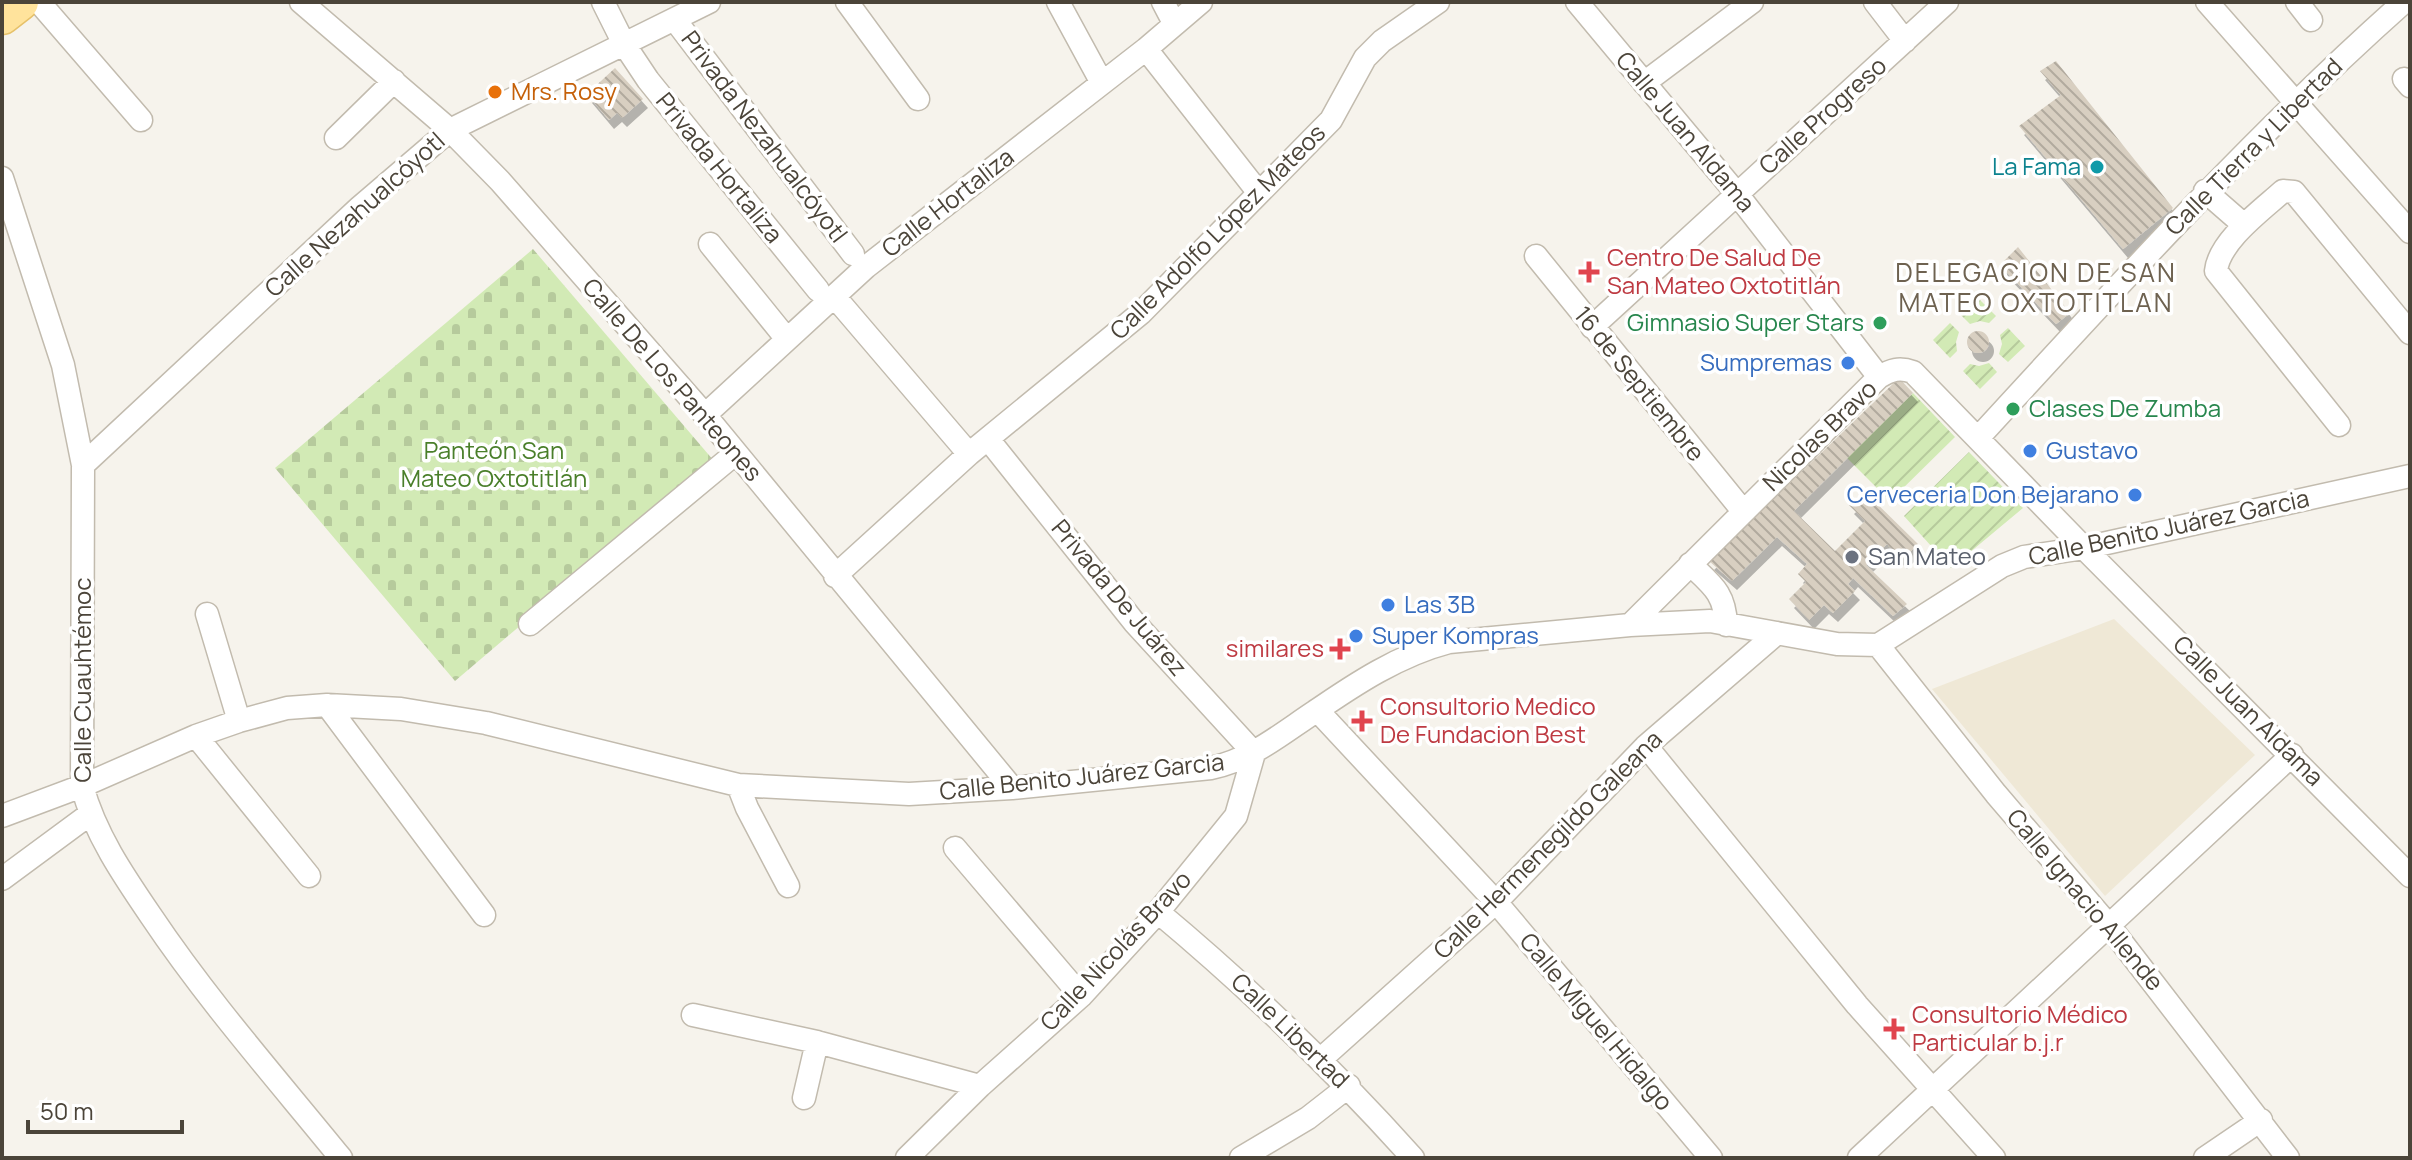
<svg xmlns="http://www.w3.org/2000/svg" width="2412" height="1160" font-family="Manrope,sans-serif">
	<defs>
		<pattern id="cemetery-stones" width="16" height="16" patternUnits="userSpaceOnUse" patternTransform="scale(2)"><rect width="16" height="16" fill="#d2eab5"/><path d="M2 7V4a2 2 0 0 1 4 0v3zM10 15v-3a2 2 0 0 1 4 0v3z" fill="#b6ca9c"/></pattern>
		<pattern id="garden-furrows" width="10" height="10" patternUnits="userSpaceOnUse" patternTransform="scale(2)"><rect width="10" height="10" fill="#d2eab5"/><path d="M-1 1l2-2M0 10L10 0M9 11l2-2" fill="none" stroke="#b6ca9c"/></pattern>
		<pattern id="building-back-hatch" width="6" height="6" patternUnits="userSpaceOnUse" patternTransform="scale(2)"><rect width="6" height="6" fill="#d8cfc1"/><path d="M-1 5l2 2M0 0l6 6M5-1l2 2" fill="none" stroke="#b1aa9e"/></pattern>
		<filter id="shadow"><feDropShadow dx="5" dy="9" stdDeviation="0" flood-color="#0004"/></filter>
	</defs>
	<rect width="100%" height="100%" fill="#f6f3ec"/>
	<!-- education -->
	<path fill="#efe8d6" d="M2114 619 2255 755 2105 896 1932 689Z"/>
	<!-- cemetery -->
	<path fill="url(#cemetery-stones)" d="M533 249 714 461 455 681 275 468Z"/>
	<!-- garden -->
	<path fill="url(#garden-furrows)" d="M1978 298 1996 316 1989 323 1980 321 1970 324 1961 315Z
		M1950 323 1959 332 1956 342 1957 351 1950 358 1933 340Z
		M2008 328 2025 346 2008 362 1999 354 2002 344 2000 335Z
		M1989 363 1997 372 1980 389 1963 371 1970 364 1979 366Z
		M1913 393 1955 437 1890 501 1847 458Z
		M1969 452 2023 508 1951 568 1904 516Z"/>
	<!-- building -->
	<path fill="url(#building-back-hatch)" filter="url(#shadow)" d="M2056 61 2173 208 2123 249 2019 126 2061 95 2040 71Z
		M615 68 643 99 622 118 617 113 609 120 587 94Z
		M2018 247 2070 313 2056 324 2000 265Z
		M1967 342a11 11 0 1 1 22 0a11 11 0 1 1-22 0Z
		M1899 378 1913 393 1794 511 1835 551 1865 521 1849 505 1864 491 1918 544 1902 560 1887 544 1866 565 1907 604 1893 616 1853 578 1848 584 1855 591 1833 613 1824 605 1809 620 1789 599 1806 582 1798 574 1807 564 1777 537 1732 581 1709 561Z"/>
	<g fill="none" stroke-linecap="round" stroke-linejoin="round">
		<defs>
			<path id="minor" d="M39 2 141 120
				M301 2 450 130 500 181 705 415 1012 788
				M603 2 624 44 648 80 818 290
				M847 2 918 99
				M1058 2 1102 83
				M1163 2 1174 23
				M1577 2 1737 194 1879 377
				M1875 2 1905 41
				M2207 2 2410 232
				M2297 2 2311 20
				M675 20 853 254
				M1146 49 1259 193
				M2404 79 2410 86
				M1644 83 1752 2
				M336 138 394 81
				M2 178 63 365 83 465 82 786C95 834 123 875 151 916 208 1001 276 1078 341 1158
				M2205 191 2244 225
				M710 244 786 338
				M1536 256 1743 511
				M834 296 969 454
				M1592 327 1947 2
				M705 415 866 267 1146 49 1201 2
				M2339 425 2216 271C2219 241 2262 210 2283 191L2294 192 2410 333
				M1979 437C2116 288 2252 137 2404 2
				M83 465 360 207 450 130 709 2
				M1690 564C1712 585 1725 593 1726 625
				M835 576 969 454 1141 313 1331 120 1365 58 1382 41 1438 2
				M207 614 239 721
				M530 624 736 453
				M1630 625 1879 377C1891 370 1899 367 1913 372L2084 548 2410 876
				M1878 645 1996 794 2110 927 2288 1158
				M327 705 484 915
				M1317 710 1496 902 1711 1158
				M196 736 309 876
				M1646 746 1857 1005 1994 1158
				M738 785 747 808 788 886
				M2 816 82 786 196 736 239 721 287 708 327 705 401 709 486 723 738 785 909 794 1012 788 1211 768C1250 760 1280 735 1313 713 1355 684 1399 655 1449 642L1630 625 1710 621 1837 644 1878 645 2002 566 2024 557 2084 548 2410 476
				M955 848 1081 996
				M2 879 90 814
				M1158 912C1249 988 1334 1070 1413 1158
				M693 1015 817 1042 980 1086
				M1321 1059 1496 902 1646 746 1777 633
				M804 1098 817 1042
				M907 1158 980 1086 1081 996 1158 912 1236 816 1254 753 1134 622 988 439
				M1241 1158 1308 1118 1349 1086
				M1859 1158 2292 755
				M2205 1158 2261 1120"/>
			<path id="primary" d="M2 16 20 2"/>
		</defs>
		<!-- minor casing -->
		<use href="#minor" stroke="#c2bbae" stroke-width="25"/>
		<!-- primary casing -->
		<use href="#primary" stroke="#e6c16a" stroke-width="39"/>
		<!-- minor -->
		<use href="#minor" stroke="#fff" stroke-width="22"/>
		<!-- primary -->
		<use href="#primary" stroke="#ffe39c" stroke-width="36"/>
	</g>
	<!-- markers -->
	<circle fill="#e8710a" stroke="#fff" stroke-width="3" cx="495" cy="92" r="8"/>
	<circle fill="#0f9aa8" stroke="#fff" stroke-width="3" cx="2097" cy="167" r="8"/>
	<g fill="#e0444e" stroke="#fff" stroke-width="3">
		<path d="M1585 260h8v8h8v8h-8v8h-8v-8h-8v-8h8z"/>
		<path d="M1336 637h8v8h8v8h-8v8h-8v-8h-8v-8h8z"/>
		<path d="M1358 709h8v8h8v8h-8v8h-8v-8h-8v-8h8z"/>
		<path d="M1890 1017h8v8h8v8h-8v8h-8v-8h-8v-8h8z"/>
	</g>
	<g fill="#2e9e5b" stroke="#fff" stroke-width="3">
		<circle cx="1880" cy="323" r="8"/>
		<circle cx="2013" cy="409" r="8"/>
	</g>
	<g fill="#3f7fe0" stroke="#fff" stroke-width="3">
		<circle cx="1848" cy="363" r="8"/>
		<circle cx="2030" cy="451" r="8"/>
		<circle cx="2135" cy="495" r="8"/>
		<circle cx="1388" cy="605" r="8"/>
		<circle cx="1356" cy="636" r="8"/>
	</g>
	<circle fill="#6b7280" stroke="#fff" stroke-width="3" cx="1852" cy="557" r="8"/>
	<g text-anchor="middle" stroke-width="7" stroke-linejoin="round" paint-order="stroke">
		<!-- food labels -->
		<g font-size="24" fill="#c56008" stroke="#fff" text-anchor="start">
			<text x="511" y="100">Mrs. Rosy</text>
		</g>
		<!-- street labels -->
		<g font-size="24" fill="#4b4439" stroke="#fff">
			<text transform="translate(1823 116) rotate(-42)" y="8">Calle Progreso</text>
			<text transform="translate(1685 132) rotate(50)" y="8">Calle Juan Aldama</text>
			<text transform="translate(764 137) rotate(53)" y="8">Privada Nezahualcóyotl</text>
			<text transform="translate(2254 147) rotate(-45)" y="8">Calle Tierra y Libertad</text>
			<text transform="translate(719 168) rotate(51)" y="8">Privada Hortaliza</text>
			<text transform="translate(948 203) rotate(-38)" y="8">Calle Hortaliza</text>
			<text transform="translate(355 215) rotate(-42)" y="8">Calle Nezahualcóyotl</text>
			<text transform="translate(1218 232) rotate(-45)" y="8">Calle Adolfo López Mateos</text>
			<text transform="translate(672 380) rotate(49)" y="8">Calle De Los Panteones</text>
			<text transform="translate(1639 384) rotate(51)" y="8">16 de Septiembre</text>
			<text transform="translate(1820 436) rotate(-44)" y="8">Nicolas Bravo</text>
			<text transform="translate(2169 528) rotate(-12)" y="8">Calle Benito Juárez Garcia</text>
			<text transform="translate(1119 598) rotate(50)" y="8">Privada De Juárez</text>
			<text transform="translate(83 680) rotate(-90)" y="8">Calle Cuauhtémoc</text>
			<text transform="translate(2248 711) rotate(45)" y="8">Calle Juan Aldama</text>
			<text transform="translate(1082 777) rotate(-6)" y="8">Calle Benito Juárez Garcia</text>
			<text transform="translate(1548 845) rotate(-45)" y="8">Calle Hermenegildo Galeana</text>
			<text transform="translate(2085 900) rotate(50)" y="8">Calle Ignacio Allende</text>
			<text transform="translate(1116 951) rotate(-47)" y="8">Calle Nicolás Bravo</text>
			<text transform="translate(1596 1022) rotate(50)" y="8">Calle Miguel Hidalgo</text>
			<text transform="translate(1290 1031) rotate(44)" y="8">Calle Libertad</text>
		</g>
		<!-- culture labels -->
		<g font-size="24" fill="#0d838f" stroke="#fff" text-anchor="end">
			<text x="2081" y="175">La Fama</text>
		</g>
		<!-- health labels -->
		<g font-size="24" fill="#be3a42" stroke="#fff" text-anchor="start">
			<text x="1607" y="266">Centro De Salud De<tspan x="1607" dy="28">San Mateo Oxtotitlán</tspan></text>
			<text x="1324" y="657" text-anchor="end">similares</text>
			<text x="1380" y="715">Consultorio Medico<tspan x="1380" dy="28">De Fundacion Best</tspan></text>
			<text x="1912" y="1023">Consultorio Médico<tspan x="1912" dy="28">Particular b.j.r</tspan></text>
		</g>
		<!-- leisure labels -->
		<g font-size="24" fill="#27864d" stroke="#fff" text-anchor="end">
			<text x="1864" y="331">Gimnasio Super Stars</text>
			<text x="2029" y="417" text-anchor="start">Clases De Zumba</text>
		</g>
		<!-- shop labels -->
		<g font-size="24" fill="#366cbe" stroke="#fff" text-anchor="start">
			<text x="1832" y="371" text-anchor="end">Sumpremas</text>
			<text x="2046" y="459">Gustavo</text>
			<text x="2119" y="503" text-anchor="end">Cerveceria Don Bejarano</text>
			<text x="1404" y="613">Las 3B</text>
			<text x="1372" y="644">Super Kompras</text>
		</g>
		<!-- park labels -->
		<g font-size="24" fill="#4a7f2a" stroke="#fff">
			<text x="494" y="459">Panteón San<tspan x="494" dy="28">Mateo Oxtotitlán</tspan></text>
		</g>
		<!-- worship labels -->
		<g font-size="24" fill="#5b616d" stroke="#fff" text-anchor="start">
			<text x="1868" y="565">San Mateo</text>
		</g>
		<!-- neighbourhood labels -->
		<g font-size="26" letter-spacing="2" fill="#6e6250" stroke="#fff">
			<text x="2036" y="282">DELEGACION DE SAN<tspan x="2036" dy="30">MATEO OXTOTITLAN</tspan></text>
		</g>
	</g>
	<!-- border -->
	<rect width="2412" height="1160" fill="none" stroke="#4b4439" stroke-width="8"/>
	<!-- scale -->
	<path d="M28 1120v12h154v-12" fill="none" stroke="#4b4439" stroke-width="4"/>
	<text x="40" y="1120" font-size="24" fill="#4b4439" stroke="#ffffff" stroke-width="6" paint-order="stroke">50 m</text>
</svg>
